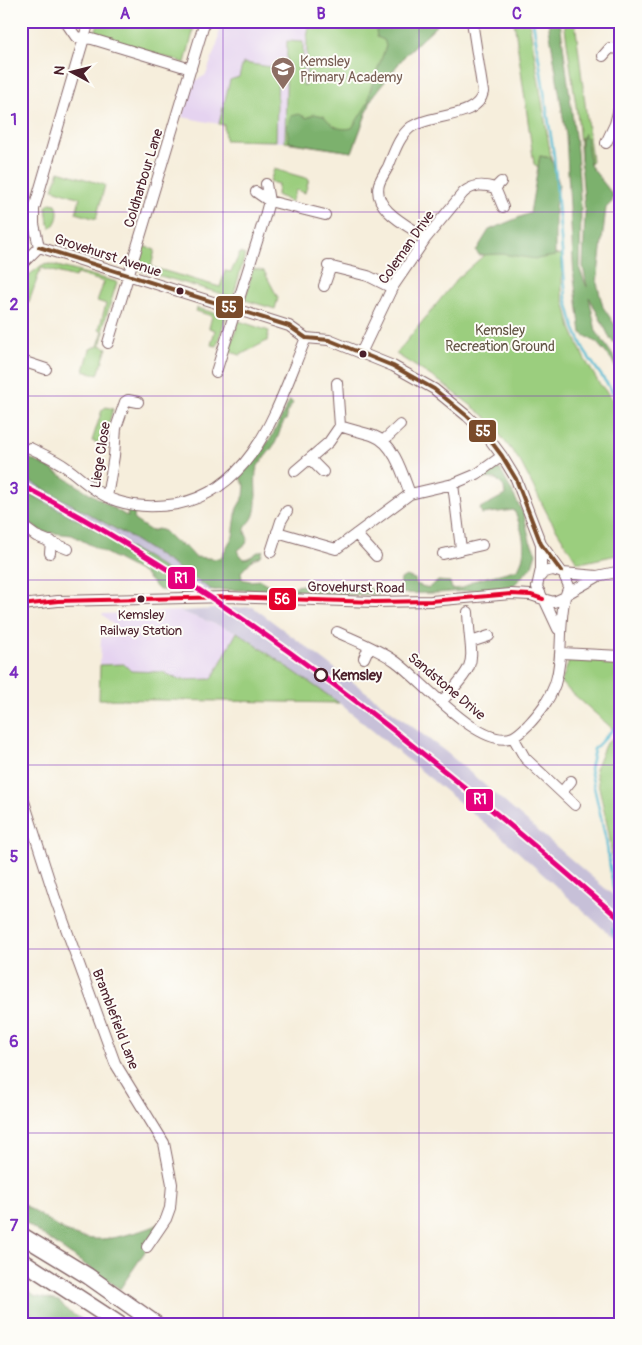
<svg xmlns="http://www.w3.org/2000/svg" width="642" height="1345" font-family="Pangolin,sans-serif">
	<rect width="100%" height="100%" fill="#fdfcf7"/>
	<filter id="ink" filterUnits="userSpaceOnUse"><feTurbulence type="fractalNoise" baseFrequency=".02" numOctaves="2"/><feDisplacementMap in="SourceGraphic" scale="10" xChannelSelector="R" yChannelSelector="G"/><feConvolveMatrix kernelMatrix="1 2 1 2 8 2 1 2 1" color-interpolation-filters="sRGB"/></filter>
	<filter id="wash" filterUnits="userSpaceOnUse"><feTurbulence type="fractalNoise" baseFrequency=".0096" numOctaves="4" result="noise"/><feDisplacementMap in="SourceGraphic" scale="20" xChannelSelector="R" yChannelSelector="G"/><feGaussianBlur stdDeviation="1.12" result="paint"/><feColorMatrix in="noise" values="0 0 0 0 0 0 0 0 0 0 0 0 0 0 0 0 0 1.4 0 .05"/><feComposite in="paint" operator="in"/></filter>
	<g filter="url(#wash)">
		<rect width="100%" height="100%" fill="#f6eedc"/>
		<!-- built -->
		<path fill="#e5d3f0" d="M220 21H441L406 54 372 98 352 152 285 142 225 140 224 125 182 117 191 83 206 75 218 41Z
			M179 611 237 632 212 679 180 680 163 672 131 671 124 664 100 665 101 637 125 636 102 614Z"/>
		<!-- industrial -->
		<path fill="#c7c0d8" d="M21 454 51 469 219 584 223 590 193 593 159 590 143 573 21 505Z
			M253 607 446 752 621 902V945L505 840 339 703 237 632 179 611Z"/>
		<!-- green -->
		<path fill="#9bce7e" stroke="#727654" d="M99 21H150L175 29 178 21H196L185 63 94 35Z
			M310 21H441L406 54 372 98 352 152 285 142 287 41 303 42V85H306L307 38Z
			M514 21H529L551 158 540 156 538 167 534 164Z
			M564 21H575L592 161 590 165 587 139 581 141V161L578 120Z
			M243 63 278 68 276 141 225 140 224 125 219 124 230 80 239 77Z
			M274 169 309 179 305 193 296 190 291 202 277 195 278 184 270 182Z
			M59 171 105 185 96 219 76 213 80 198 53 189Z
			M50 203 56 204C60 212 58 222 51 228L48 223 46 207Z
			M143 246 155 250 151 267 220 287 225 271 231 272 240 253 245 255 233 297 136 269Z
			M491 249 562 255V293L571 328 584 358 599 383 621 409V554L585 562H577L550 519 520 461 486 417 442 383 396 354 457 279Z
			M50 264 117 282 103 327 104 332 100 345 107 348 98 375 84 371 90 349 98 346 103 331 99 329 106 304 97 301 104 282 77 274 75 277 41 268 29 302 21 300V281L42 265Z
			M253 269 264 271 278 298 275 309 245 300Z
			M197 308 226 316 217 346 211 345 215 330 209 328 212 316 196 311Z
			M239 321 269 331 267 341 240 355 229 351Z
			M106 407 113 409 108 426 106 446 92 441 102 410Z
			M237 632 339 703 99 699 100 665 124 664 131 671 163 672 180 680 212 679Z
			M570 658 618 662 621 674V723L614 730 561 683Z
			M621 730V889L617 893 609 833 595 769 605 745Z"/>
		<!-- forest -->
		<path fill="#7cb16d" stroke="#63684c" d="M380 21H441L406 54 372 98 352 152 289 142 287 127 291 116 299 114 307 118 314 114 324 116C332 126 339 131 352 128L368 103 370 90 386 46 384 40 377 37 376 30Z
			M548 21H560L577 151 581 210 580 270 587 287 583 266 585 212 581 161V141L584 133 587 139 590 165 613 195 612 202 606 208 597 283 603 307 621 334V350L611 340 589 297 596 331 621 367V380L612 360 597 343 581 333 574 278 566 136Z
			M540 156 551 158 559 184 555 207V256L536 259 502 254 479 255 476 251 489 230 530 213Z
			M290 400 293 403 286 414 287 419C281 423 280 433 277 439 273 450 262 458 257 468 253 479 259 501 254 515 250 526 240 526 248 538L246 544 237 551 244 559C252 558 255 552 263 550L261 556 253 559 241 572 242 579 250 581 260 580 277 590 302 585 323 591 363 585 378 592 399 591 401 579 406 576 415 579 416 584 428 588 438 581 450 582 452 589 463 588 473 581 518 569C529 549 522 530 514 510L482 514 480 508 505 495 504 487 496 479 483 478 484 473 489 470 500 469 524 515 530 541 536 553 532 566 514 585 499 588 438 593 323 595 261 594 246 590H212L130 537 21 476V454L51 469 128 517 127 512 135 508 134 520 151 531 158 529 164 531 174 541 187 548 195 557 220 559 233 536 237 508 244 496 245 486 240 478 271 438Z
			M21 489 148 558 194 589 193 593 159 590 143 573 72 535 43 532 21 519Z
			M21 1203C62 1228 76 1248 126 1235 139 1231 151 1229 162 1222 150 1246 135 1266 120 1289L21 1220Z
			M21 1283 34 1296 59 1301 69 1312 85 1321V1324H33L30 1310 21 1305Z"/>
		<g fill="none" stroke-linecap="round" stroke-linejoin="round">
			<!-- stream -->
			<path stroke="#54bad2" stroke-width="2.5" d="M533 21 554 156 566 298 574 327 585 352 621 404
				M614 893 606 840 590 769 594 749 621 721
				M612 929 621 953"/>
		</g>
	</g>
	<g filter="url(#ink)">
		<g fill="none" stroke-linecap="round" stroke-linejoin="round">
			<defs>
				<path id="minor" d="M65 21 76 37 92 39 191 69
					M603 56 610 48 621 49
					M606 143 615 124 621 101
					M501 182 495 188 503 207
					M256 192 269 201 325 215
					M426 238C409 226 372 210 379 184 381 178 385 172 388 167 394 153 399 136 411 127 432 113 478 119 483 92L472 21
					M39 247 289 326 306 338 329 340 393 366 434 389 467 416 484 432 502 456 516 479 541 544 561 571
					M39 247 34 224V209L89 21
					M21 265 39 247
					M328 266 368 276 392 288
					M324 286 331 266
					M108 343 205 21
					M362 351 392 288 426 238 463 193C473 184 483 184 495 188
					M22 361 46 369
					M216 372 265 216 269 201 266 184
					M340 426C351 430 363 432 374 436 394 443 403 475 410 494
					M383 441 400 425
					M30 448C42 454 55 459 67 468 82 479 98 495 117 501 135 507 158 507 177 504 257 488 278 403 306 338
					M310 459 323 472
					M295 471 329 442 340 426 337 383
					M453 484 461 549
					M107 497 114 456 116 428 125 402 128 400 138 402
					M21 525 36 536 68 549
					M277 532 336 549 410 494 453 484 477 474 502 456
					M356 534 376 556
					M541 544V569L537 587 543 599 554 602 565 597 569 586 563 573
					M271 552 281 521 287 511
					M50 553 51 541
					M443 554 482 545
					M539 578 544 572 553 570 563 573 597 576 621 571
					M567 594 597 577
					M545 601 558 629
					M21 605 58 601 228 597 375 602 431 601 511 594 531 595 543 599
					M337 632C357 641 378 649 395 661 421 679 480 751 513 737 518 735 524 729 528 725 540 712 549 701 555 684 564 655 558 626 565 597
					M471 642 489 636
					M561 653 621 656
					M364 658 369 647
					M442 701C482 659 470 664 468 612
					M513 737 525 758 575 805
					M21 792 55 898 115 1063 164 1143 172 1184 170 1208 166 1219 147 1247
					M562 792 571 781"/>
				<path id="highway" d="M21 1235 88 1276 156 1324
					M21 1260 119 1324"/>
			</defs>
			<!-- minor casing -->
			<use href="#minor" stroke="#866769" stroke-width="12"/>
			<!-- highway casing -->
			<use href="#highway" stroke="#866769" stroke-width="18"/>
			<!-- minor -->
			<use href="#minor" stroke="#fff" stroke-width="10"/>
			<!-- highway -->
			<use href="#highway" stroke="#fff" stroke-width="15"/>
			<defs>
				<path id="bus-1" d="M39 247 289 326 306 338 329 340 393 366 434 389 467 416 484 432 502 456 516 479 541 544 561 571"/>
				<path id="bus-2" d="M21 605 58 601 228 597 375 602 431 601 511 594 531 595 543 599"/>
			</defs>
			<!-- bus-1 casing -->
			<use href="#bus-1" stroke="#fdfcf7" stroke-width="8"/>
			<!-- bus-2 casing -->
			<use href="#bus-2" stroke="#fdfcf7" stroke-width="8"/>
			<!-- bus-1 -->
			<use href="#bus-1" stroke="#7a4b2a" stroke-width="4"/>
			<!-- bus-2 -->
			<use href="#bus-2" stroke="#e4002b" stroke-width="4"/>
			<defs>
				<path id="rail-1" d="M21 485C241 599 435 758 621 920"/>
			</defs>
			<!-- rail-1 casing -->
			<use href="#rail-1" stroke="#fdfcf7" stroke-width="9"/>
			<!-- rail-1 -->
			<use href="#rail-1" stroke="#e5007d" stroke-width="5"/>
		</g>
	</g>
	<!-- grid -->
	<path fill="none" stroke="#7b2cbf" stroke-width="1" stroke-opacity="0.55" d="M223 21V1324M419 21V1324M21 212H621M21 396H621M21 580H621M21 765H621M21 949H621M21 1133H621"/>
	<!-- icons -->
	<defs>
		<symbol id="school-pin" viewBox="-11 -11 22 30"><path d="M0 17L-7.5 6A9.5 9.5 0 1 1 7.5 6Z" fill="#8d6e63" stroke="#fdfcf7"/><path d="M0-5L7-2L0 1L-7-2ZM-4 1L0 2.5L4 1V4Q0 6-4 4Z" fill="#fff"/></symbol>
	</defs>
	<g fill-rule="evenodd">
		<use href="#school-pin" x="269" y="55" width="28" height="38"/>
	</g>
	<!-- markers -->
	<g fill="#4a1f2b" stroke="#fdfcf7" stroke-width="2">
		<circle cx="180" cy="291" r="4.5"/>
		<circle cx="363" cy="354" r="4.5"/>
		<circle cx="141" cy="599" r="4.5"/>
	</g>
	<circle fill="#fdfcf7" stroke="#4a1f2b" stroke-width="2.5" cx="321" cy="675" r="6"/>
	<g text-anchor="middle" stroke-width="4" stroke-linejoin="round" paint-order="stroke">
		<!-- bus labels -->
		<g font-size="13" fill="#4a1f2b" stroke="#fdfcf7">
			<text x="141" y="619">Kemsley<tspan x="141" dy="16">Railway Station</tspan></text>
		</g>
		<!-- education labels -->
		<g font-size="14" fill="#785e54" stroke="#fdfcf7" text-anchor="start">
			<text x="300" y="66">Kemsley<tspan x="300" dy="16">Primary Academy</tspan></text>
		</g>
		<!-- street labels -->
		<g font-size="14" fill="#4a1f2b" stroke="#fdfcf7">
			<text transform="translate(143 178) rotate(-73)" y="5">Coldharbour Lane</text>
			<text transform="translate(406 247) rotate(-55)" y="5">Coleman Drive</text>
			<text transform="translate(108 255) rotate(18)" y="5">Grovehurst Avenue</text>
			<text transform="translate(100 455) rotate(-81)" y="5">Liege Close</text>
			<text transform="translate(356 587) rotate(1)" y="5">Grovehurst Road</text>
			<text transform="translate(447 686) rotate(40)" y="5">Sandstone Drive</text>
			<text transform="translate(116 1019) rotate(69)" y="5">Bramblefield Lane</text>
		</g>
		<!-- park labels -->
		<g font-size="14" fill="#625444" stroke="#fdfcf7">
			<text x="500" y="335">Kemsley<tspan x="500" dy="16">Recreation Ground</tspan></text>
		</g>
		<!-- stop labels -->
		<g font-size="14" font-weight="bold" fill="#4a1f2b" stroke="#fdfcf7" text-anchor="start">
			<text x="332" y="680">Kemsley</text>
		</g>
	</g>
	<g stroke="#fdfcf7" stroke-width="2">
		<rect x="215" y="295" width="29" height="24" rx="5" fill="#7a4b2a"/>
		<rect x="468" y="419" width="29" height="24" rx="5" fill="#7a4b2a"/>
		<rect x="167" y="566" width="29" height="24" rx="5" fill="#e5007d"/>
		<rect x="268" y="587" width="29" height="24" rx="5" fill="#e4002b"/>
		<rect x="465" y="788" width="29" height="24" rx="5" fill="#e5007d"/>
	</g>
	<g font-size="14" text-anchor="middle" font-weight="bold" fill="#fff">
		<text x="229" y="312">55</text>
		<text x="483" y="436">55</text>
		<text x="181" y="583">R1</text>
		<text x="282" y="604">56</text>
		<text x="480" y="804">R1</text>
	</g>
	<!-- margin -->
	<rect width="642" height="1345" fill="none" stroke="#fdfcf7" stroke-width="55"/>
	<!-- north arrow -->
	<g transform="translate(72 72) rotate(277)" stroke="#fdfcf7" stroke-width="4" paint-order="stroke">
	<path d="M0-4L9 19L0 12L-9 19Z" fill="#4a1f2b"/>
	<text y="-8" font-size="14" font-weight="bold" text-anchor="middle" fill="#4a1f2b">N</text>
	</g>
	<rect x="28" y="28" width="586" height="1290" fill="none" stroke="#7b2cbf" stroke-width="2"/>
	<g font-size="16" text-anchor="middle" font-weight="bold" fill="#7b2cbf">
		<text x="125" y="19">A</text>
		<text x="321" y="19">B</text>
		<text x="517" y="19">C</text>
		<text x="14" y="125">1</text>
		<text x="14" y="310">2</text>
		<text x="14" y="494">3</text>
		<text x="14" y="678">4</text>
		<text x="14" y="862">5</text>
		<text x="14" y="1047">6</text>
		<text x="14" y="1231">7</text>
	</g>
</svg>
